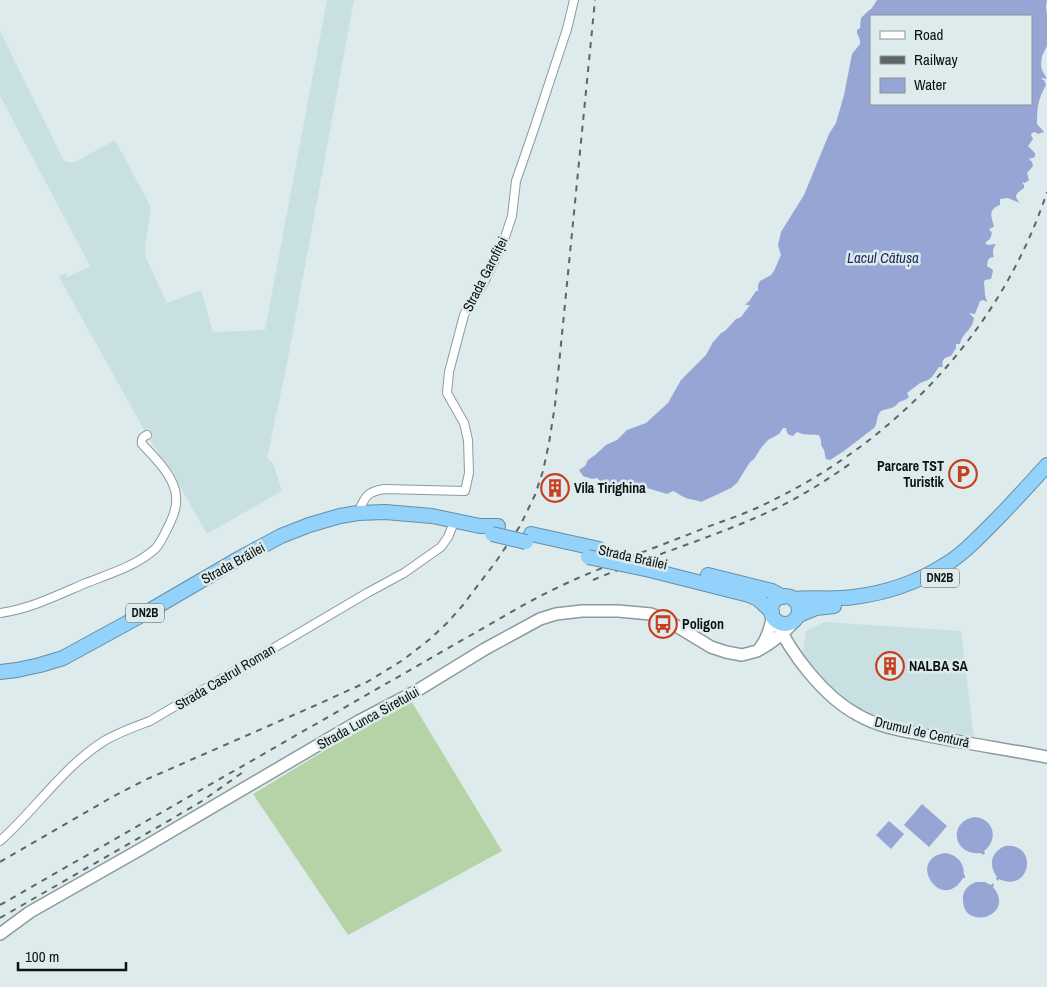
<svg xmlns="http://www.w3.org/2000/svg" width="1047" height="987" font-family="'Archivo Narrow',sans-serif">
	<rect width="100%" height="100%" fill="#ddebec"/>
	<!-- built -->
	<path fill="#c9e0e2" d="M327 0H354L287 364 267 458 273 463 282 491 207 534 182 490 147 435 59 277 65 273 68 277 90 266 0 96V31L64 161 71 163 75 162 115 140 151 207 145 247 146 258 167 303 201 290 213 332 265 330Z
		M824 622 961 631 974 739 883 720 856 709 824 682 802 655 806 631Z"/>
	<!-- pitch -->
	<path fill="#b6d3a7" d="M410 699 502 851 348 935 253 794Z"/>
	<!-- water -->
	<path fill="#96a5d4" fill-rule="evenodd" d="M877 0H1047L1046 7 1047 15V46L1042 56 1041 65 1042 70 1047 79 1043 78 1041 79 1044 80 1046 85C1038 99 1037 108 1037 124L1044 132 1038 134 1035 132 1032 133 1031 135 1033 139 1028 146 1035 153V157L1029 159 1032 162 1033 166 1027 173 1029 180 1025 183 1022 182 1024 185V188C1016 194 1013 195 1020 203L1008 198 1000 199V205C988 209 991 217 994 226L992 228 989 229 992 233 990 239 985 243 988 245 996 244C993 248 992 252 994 257 988 257 988 260 987 266L992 269 993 271 991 279 985 280 984 282 985 295 987 302 983 300 980 301 975 314 969 313 974 318C972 331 962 333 960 344H956V348L951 356C944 357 941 361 943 367H939L932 377 928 380 920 383 907 393 909 397C905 401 902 400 898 403 897 404 896 406 895 406 891 410 884 408 880 412 876 417 878 423 874 428L844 451 830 460 826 459 824 450 821 445V440L819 435C811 434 805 436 797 432L793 436C787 435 787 433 786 428H783L779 434 768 440 761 448 754 459 750 462 737 483 731 488 701 502C695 499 689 500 684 497 680 496 677 492 673 491L667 494 647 488 634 491 632 494 628 493 626 490 621 491C618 488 618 481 612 482L607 487 597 478 592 479 583 476 579 470 585 466 588 460 595 455 606 445 617 440 627 430 646 423 668 403 681 380 706 355 713 342 715 340 721 333 725 331 736 319 741 317 750 305H745L750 300 756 291H758V285L760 281 771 275 774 271 781 255 778 245 781 232 804 195 829 134 836 123 844 95 852 54 860 44V40L857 33V30L860 28 861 18 866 13 872 8ZM871 16H1031V104H871Z
		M922 804 947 826 929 847 904 825Z
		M975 817C994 819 999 839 984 851L985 853 983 855 981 853C953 857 947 821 975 817Z
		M889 821 904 834 891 849 876 835Z
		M1005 846C1039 842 1031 894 999 879L998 881 996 879 997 877C988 865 991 852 1005 846Z
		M945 853C958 855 964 863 964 875H965V878H963C942 914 905 859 945 853Z
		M976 882H985L991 885 993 883 994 885 993 887C1017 916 963 932 963 900 962 891 968 885 976 882Z"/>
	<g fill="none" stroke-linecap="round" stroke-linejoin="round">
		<defs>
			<path id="street" d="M358 513C365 497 366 492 384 489L465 491 469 473 468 440 464 423 447 393 449 372 464 315 471 302 481 288 502 246 512 216 516 181 534 129 567 29 574 0
				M0 613C30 609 58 595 86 583 109 574 136 566 155 549 161 543 166 531 170 523 175 513 178 501 175 490 170 472 154 457 142 444 141 439 142 437 147 435
				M0 841C36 809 63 767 104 741 119 732 134 727 150 721L367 593 404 573 441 547 448 537 455 520"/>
			<path id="secondary" d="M775 619C791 654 824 697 858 715 877 726 899 730 920 734 962 743 1005 749 1047 757
				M760 648C768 638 770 627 773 615
				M0 934 30 912 141 849 359 721 418 690 485 649 540 619 556 614 582 611H618L651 614 668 621 711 647 726 652 742 655 757 651 767 645 782 634 795 621"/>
			<path id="highway" d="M531 534 599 549
				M650 570 749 595 758 599 772 612
				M708 575 772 591 783 597
				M771 610a14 14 0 1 1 28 0a14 14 0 1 1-28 0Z
				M793 599C813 597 833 600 854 597 885 593 916 583 943 566 962 555 977 539 992 524 1011 505 1029 485 1047 465
				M799 615 816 608 834 606
				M0 672 17 670 40 665 63 658 149 611 240 558 281 536 309 525 340 516 358 513 385 512 432 516 480 526H498"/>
		</defs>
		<!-- street casing -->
		<use href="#street" stroke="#8e9b9c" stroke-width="10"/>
		<!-- secondary casing -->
		<use href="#secondary" stroke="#8e9b9c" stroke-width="14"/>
		<!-- highway casing -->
		<use href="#highway" stroke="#648fa9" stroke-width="16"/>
		<!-- street -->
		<use href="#street" stroke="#fff" stroke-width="8"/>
		<!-- secondary -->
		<use href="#secondary" stroke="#fff" stroke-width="11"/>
		<!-- highway -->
		<use href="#highway" stroke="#93d2fa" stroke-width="14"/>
		<!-- rail -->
		<path stroke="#5d6566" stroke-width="2" stroke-dasharray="6 6" stroke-linecap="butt" d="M593 580C655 554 719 536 779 507 805 494 830 478 854 461
			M0 862 112 797 145 780 314 706 367 682 403 660 430 639 447 623 463 605 497 560 520 526 535 495 543 471 549 443 555 405 595 0
			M0 905 520 607C547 592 576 578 605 567 639 553 673 541 707 527 726 520 745 514 763 505 895 443 1001 331 1047 192
			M0 918 175 817 202 801 246 770"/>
		<defs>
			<path id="highway-bridge" d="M492 534 526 542
				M588 557 650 570"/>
		</defs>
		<!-- highway-bridge casing -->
		<use href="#highway-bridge" stroke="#648fa9" stroke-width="16" stroke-linecap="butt"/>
		<!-- highway-bridge -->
		<use href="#highway-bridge" stroke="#93d2fa" stroke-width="14"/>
	</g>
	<!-- icons -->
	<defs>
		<symbol id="parking-ring" viewBox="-11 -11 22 22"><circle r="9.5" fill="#ddebec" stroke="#c83e1e" stroke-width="1.5"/><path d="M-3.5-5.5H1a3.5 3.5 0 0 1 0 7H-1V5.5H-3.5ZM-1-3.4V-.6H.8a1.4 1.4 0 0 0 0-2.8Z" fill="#c83e1e"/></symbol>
		<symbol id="building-ring" viewBox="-11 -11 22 22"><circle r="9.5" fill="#ddebec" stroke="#c83e1e" stroke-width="1.5"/><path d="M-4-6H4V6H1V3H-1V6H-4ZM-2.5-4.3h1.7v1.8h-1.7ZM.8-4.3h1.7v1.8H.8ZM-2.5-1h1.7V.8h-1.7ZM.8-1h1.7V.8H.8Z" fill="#c83e1e"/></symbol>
		<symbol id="bus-ring" viewBox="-11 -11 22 22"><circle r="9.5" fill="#ddebec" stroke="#c83e1e" stroke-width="1.5"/><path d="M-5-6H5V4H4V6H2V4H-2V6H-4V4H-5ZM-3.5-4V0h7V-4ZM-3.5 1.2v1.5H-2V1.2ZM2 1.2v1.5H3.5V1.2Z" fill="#c83e1e"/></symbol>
	</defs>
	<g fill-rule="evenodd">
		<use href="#parking-ring" x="947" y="458" width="32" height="32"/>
		<use href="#building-ring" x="539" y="472" width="32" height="32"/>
		<use href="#bus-ring" x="647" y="608" width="32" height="32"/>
		<use href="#building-ring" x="874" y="650" width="32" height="32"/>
	</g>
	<g text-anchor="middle" stroke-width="5" stroke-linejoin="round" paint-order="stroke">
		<!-- shield labels -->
		<g fill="#ddebec" stroke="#4b5353" stroke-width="1">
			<rect x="921" y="568.5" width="38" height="19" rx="4"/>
			<rect x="126" y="603.5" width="38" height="19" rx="4"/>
		</g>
		<g font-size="12" font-weight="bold" fill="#0d1212">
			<text x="940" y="582">DN2B</text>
			<text x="145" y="617">DN2B</text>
		</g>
		<!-- street labels -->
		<g font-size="14" fill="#0d1212" stroke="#ddebec">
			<text transform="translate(485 274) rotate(-63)" y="5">Strada Garofiței</text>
			<text transform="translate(633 557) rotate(13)" y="5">Strada Brăilei</text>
			<text transform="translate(233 563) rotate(-29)" y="5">Strada Brăilei</text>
			<text transform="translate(225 677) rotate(-31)" y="5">Strada Castrul Roman</text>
			<text transform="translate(368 718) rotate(-29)" y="5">Strada Lunca Siretului</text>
			<text transform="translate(922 732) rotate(13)" y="5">Drumul de Centură</text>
		</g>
		<!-- poi labels -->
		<g font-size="14" font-weight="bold" fill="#0d1212" stroke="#ddebec" text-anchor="start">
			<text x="944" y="471" text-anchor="end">Parcare TST<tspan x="944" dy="16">Turistik</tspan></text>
			<text x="574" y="493">Vila Tirighina</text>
			<text x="682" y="629">Poligon</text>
			<text x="909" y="671">NALBA SA</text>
		</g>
		<!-- water labels -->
		<g font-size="15" font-style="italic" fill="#1b275f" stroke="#ddebec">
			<text x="883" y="263">Lacul Cătușa</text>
		</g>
	</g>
	<!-- legend -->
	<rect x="870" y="15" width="162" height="90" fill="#ddebec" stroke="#8a9495"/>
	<rect x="880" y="31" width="25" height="8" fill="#ffffff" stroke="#8a9495"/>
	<text x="914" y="40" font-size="15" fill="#0d1212">Road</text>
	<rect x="880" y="56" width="25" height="8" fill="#5d6566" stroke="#8a9495"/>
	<text x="914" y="65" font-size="15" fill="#0d1212">Railway</text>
	<rect x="880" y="78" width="25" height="15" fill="#96a5d4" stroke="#8a9495"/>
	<text x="914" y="90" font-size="15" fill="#0d1212">Water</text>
	<!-- scale -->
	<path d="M18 962v8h108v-8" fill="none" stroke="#0d1212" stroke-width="2.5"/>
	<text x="25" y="962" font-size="15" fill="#0d1212" stroke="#ddebec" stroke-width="4" paint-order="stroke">100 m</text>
</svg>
